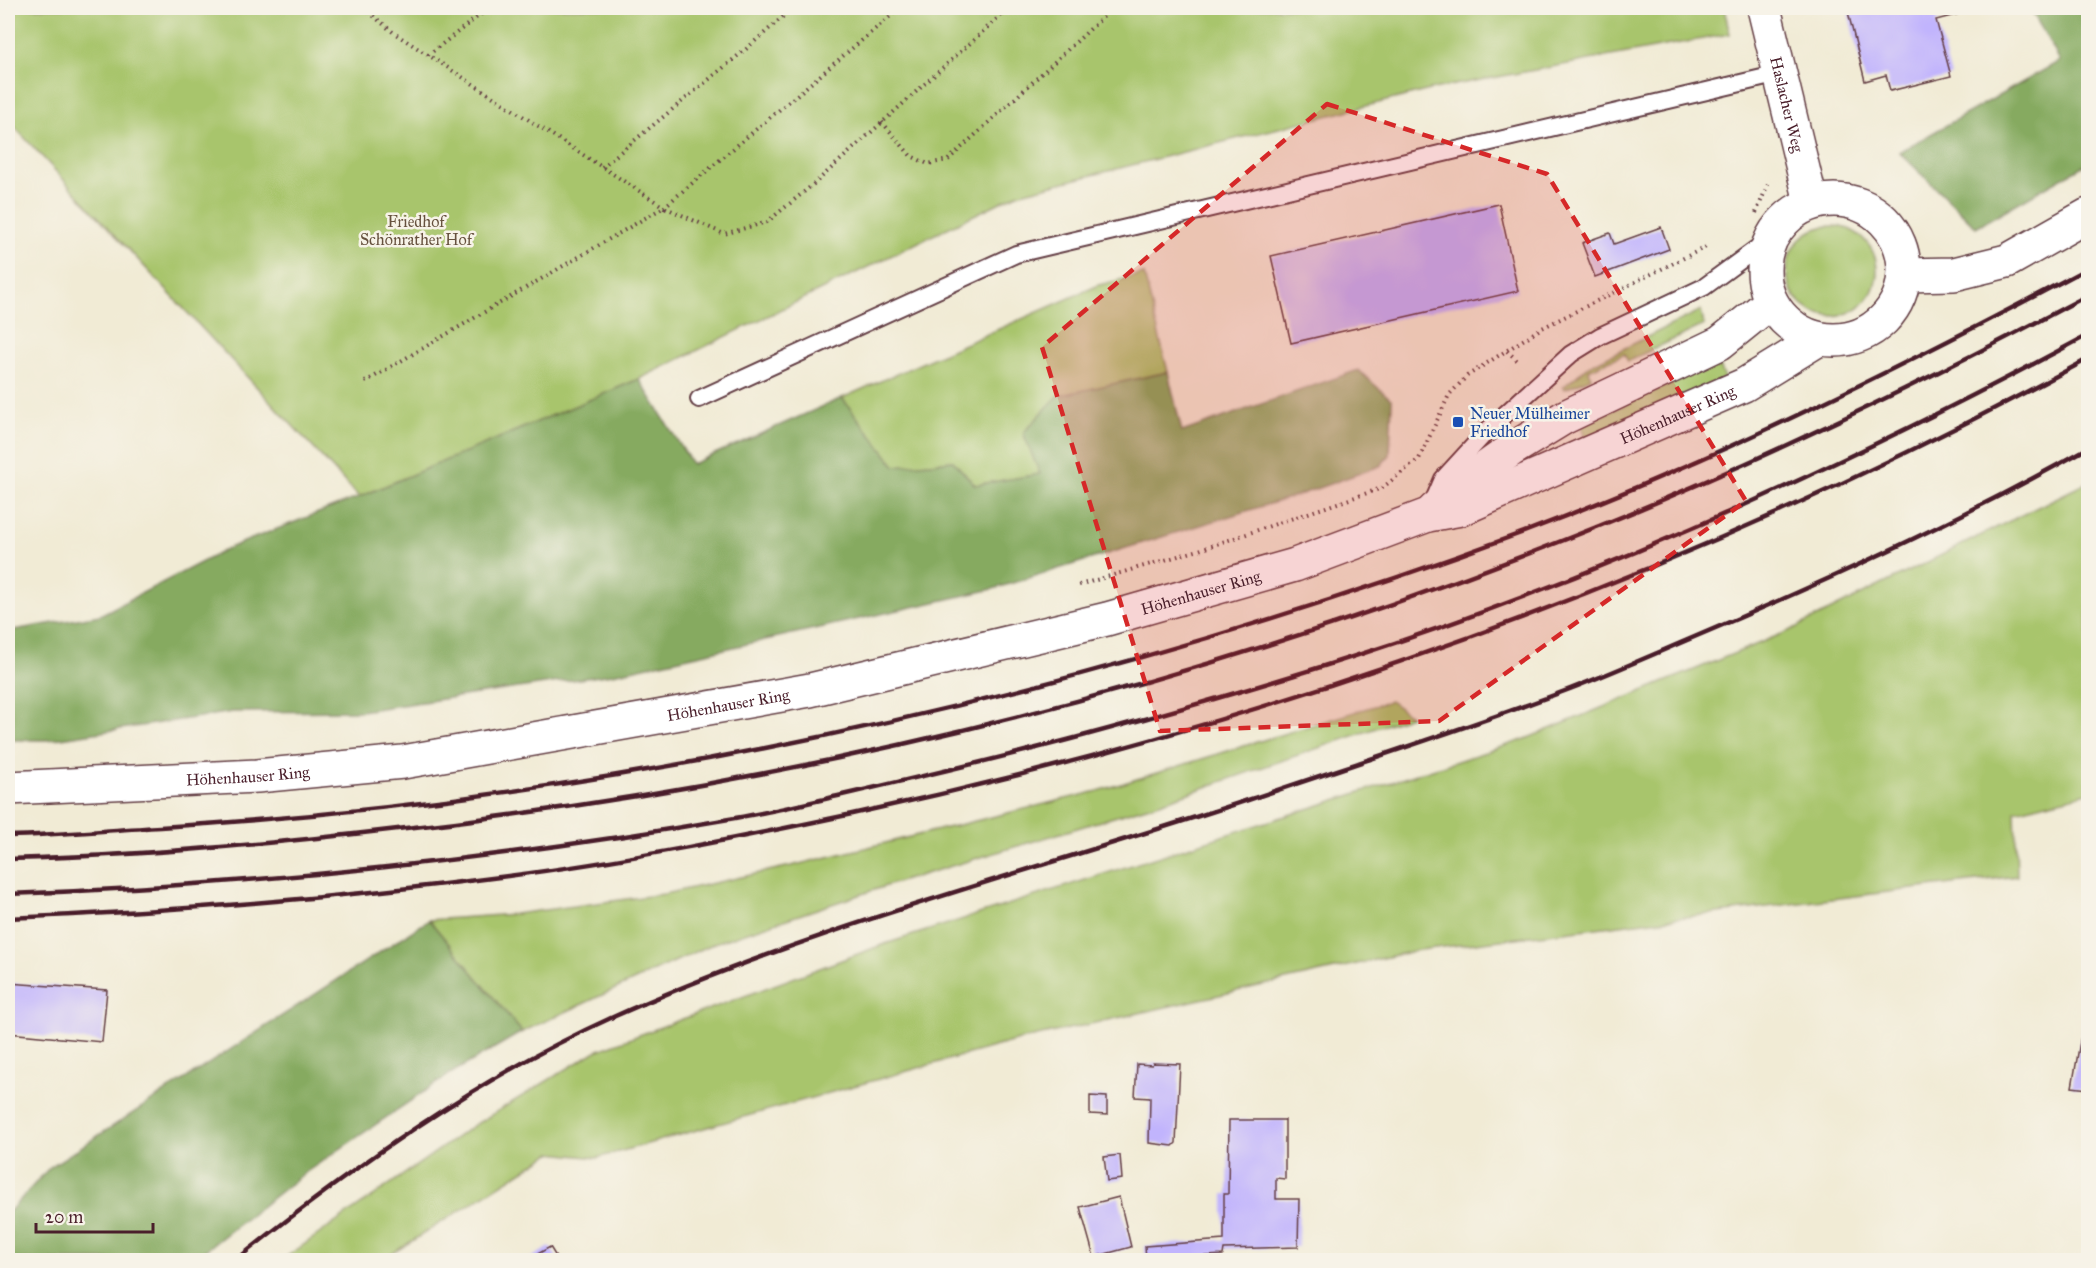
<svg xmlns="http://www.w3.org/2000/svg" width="2096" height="1268" font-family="'IM FELL Great Primer',serif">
	<rect width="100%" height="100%" fill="#f7f3e8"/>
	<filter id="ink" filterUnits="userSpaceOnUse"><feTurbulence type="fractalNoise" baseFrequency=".0167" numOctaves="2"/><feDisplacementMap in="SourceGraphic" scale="12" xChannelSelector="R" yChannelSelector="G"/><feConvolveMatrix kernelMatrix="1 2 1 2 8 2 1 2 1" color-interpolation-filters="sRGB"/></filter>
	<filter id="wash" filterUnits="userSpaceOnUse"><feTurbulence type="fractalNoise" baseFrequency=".008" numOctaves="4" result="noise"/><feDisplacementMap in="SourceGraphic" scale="24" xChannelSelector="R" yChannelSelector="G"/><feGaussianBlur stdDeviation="1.35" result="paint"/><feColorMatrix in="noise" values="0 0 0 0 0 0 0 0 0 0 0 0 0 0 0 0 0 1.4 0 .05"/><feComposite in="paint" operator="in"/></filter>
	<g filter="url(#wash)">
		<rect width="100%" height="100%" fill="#f1ebd5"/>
		<!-- green -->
		<path fill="#a8c56c" stroke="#79724c" stroke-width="1.5" d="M8 8H1724L1730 34 1438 88 1017 194 639 379 359 497 8 120Z
			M1787 271a45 45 0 1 1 90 0a45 45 0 1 1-90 0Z
			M1144 274 1168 372 1058 396 1040 474 975 485 953 461 895 466 842 398 1099 285Z
			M1701 310 1704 325 1628 361 1624 354 1589 370 1591 378 1565 389 1563 387 1589 366Z
			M1718 362 1725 378 1585 439 1581 425Z
			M2088 482V793L2015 811 2017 876 1419 950 1015 1041 597 1158 551 1153 382 1260H282L473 1126 596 1051 882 945 1523 740 1789 631Z
			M1390 701 1411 716 1160 803 889 885 715 943 522 1032 429 920 515 914 664 894 791 866 1098 791Z"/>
		<!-- forest -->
		<path fill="#86aa60" stroke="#686446" stroke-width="1.5" d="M2030 8H2088V163L1976 227 1899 152 2060 61Z
			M1358 370 1392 400 1390 455 1380 466 1299 495 993 589 613 674 361 711 233 712 48 740H8V631L100 615 231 547 359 497 639 379 692 464 842 398 895 466 953 461 975 485 1040 474 1023 433 1058 396 1168 372 1182 432Z
			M429 920 522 1032 450 1074 302 1175 193 1260H8V1213L50 1167Z"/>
		<g id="blocks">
			<!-- building -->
			<path fill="#c1b4fd" d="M1847 8H1982L1936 20 1951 76 1890 91 1886 75 1865 81Z
				M1499 204 1518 291 1291 343 1271 256Z
				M1661 227 1669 249 1595 277 1582 243 1610 233 1614 244Z
				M8 983 107 990 102 1042 8 1033Z
				M2083 1025 2088 1026V1089L2072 1087Z
				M1153 1063 1180 1064 1176 1143 1173 1146 1149 1143 1150 1098 1135 1097 1137 1064 1152 1065Z
				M1090 1096 1107 1097V1115L1090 1114Z
				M1229 1120H1285V1179L1276 1178V1199H1299L1298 1247 1224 1249 1223 1255 1146 1260 1145 1246 1224 1240V1194H1228Z
				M1120 1155 1122 1179 1107 1181 1104 1157Z
				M1119 1197 1131 1247 1094 1257 1080 1207Z
				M550 1247 558 1260H527Z"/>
		</g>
	</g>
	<g filter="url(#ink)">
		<use href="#blocks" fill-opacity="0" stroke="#633e44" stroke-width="1.5"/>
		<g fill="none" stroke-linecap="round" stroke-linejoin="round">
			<defs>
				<path id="lane" d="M699 399 1016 254 1779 74
					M1434 500 1443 479 1488 430 1571 354 1600 336 1704 287 1771 238"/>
				<g id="street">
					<path id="s1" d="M1764 8 1811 202"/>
				</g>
				<g id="secondary">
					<circle cx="1834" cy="270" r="70"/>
					<path d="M1904 275 1954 274 2007 261 2088 215"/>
					<path d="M1434 510 1466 482 1511 450 1565 417 1720 343 1771 302"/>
					<path id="s2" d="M8 788 257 776 403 762 810 690 1107 619 1295 565 1428 515 1461 509 1744 385 1819 339"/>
				</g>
			</defs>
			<!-- lane casing -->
			<use href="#lane" stroke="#633e44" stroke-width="20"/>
			<!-- street casing -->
			<use href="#street" stroke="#633e44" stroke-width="36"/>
			<!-- secondary casing -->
			<use href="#secondary" stroke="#633e44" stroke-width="36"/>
			<!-- path -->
			<path stroke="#633e44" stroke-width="4" stroke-dasharray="1.5 4.5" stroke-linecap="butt" d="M364 8 394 33 664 207 900 8
				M428 55 489 8
				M882 122 911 156 928 164 948 160 1113 8
				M602 167 745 50 793 8
				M1756 213 1768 184
				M1507 351 1520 363
				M365 382 664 207 724 234 767 222 815 183 1009 8
				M1079 585 1199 550 1382 488 1419 459 1449 395 1467 376 1540 329 1708 246"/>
			<!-- lane -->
			<use href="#lane" stroke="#fff" stroke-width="16"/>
			<!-- street -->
			<use href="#street" stroke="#fff" stroke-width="33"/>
			<!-- secondary -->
			<use href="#secondary" stroke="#fff" stroke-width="33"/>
			<!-- rail -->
			<path stroke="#4a1f2b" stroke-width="4.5" d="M8 836C58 835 109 830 160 827 629 798 1084 695 1524 532 1718 459 1905 365 2088 268
				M8 859C135 856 262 845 389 830 780 787 1166 694 1533 552 1724 479 1908 391 2088 295
				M8 894C251 885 495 860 735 818 771 812 807 803 842 795 924 776 1005 757 1086 735 1174 711 1262 686 1349 658 1605 576 1852 462 2088 335
				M8 918C174 911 343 898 508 876 624 861 739 838 852 814 1284 721 1700 570 2088 359
				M236 1260C353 1167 476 1079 613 1017 818 925 1038 870 1251 799 1357 763 1465 729 1570 689 1611 673 1652 655 1692 638 1828 581 1960 520 2088 448"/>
		</g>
	</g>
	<!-- marked area -->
	<path fill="#d62828" fill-opacity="0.2" stroke="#d62828" stroke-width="4.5" stroke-dasharray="12 8" stroke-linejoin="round" d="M1327 104 1547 174 1746 501 1439 721 1160 731 1042 347Z"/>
	<!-- markers -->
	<rect fill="#1a4fb4" stroke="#f7f3e8" stroke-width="2" x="1452" y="416" width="12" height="12" rx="3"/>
	<g text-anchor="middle" stroke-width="5" stroke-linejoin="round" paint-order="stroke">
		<!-- street labels -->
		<g font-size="16" fill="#4a1f2b" stroke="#f7f3e8">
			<text dy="6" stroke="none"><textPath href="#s1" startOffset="99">Haslacher Weg</textPath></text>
			<text dy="6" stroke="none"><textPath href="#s2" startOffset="1722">Höhenhauser Ring</textPath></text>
			<text dy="6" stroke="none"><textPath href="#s2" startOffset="1212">Höhenhauser Ring</textPath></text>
			<text dy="6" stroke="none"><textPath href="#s2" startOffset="726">Höhenhauser Ring</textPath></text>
			<text dy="6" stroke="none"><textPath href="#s2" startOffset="240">Höhenhauser Ring</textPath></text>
		</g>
		<!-- park labels -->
		<g font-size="16" fill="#66513e" stroke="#f7f3e8">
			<text x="416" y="227">Friedhof<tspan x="416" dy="18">Schönrather Hof</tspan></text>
		</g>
		<!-- transit labels -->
		<g font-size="16" fill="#164399" stroke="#f7f3e8" text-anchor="start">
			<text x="1470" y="419">Neuer Mülheimer<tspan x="1470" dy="18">Friedhof</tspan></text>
		</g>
	</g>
	<!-- margin -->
	<rect width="2096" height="1268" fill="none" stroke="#f7f3e8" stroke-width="30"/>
	<!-- scale -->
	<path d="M36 1223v9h117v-9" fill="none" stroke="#4a1f2b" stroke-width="3"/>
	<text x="45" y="1223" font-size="18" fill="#4a1f2b" stroke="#f7f3e8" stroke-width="4.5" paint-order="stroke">20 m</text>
</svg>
